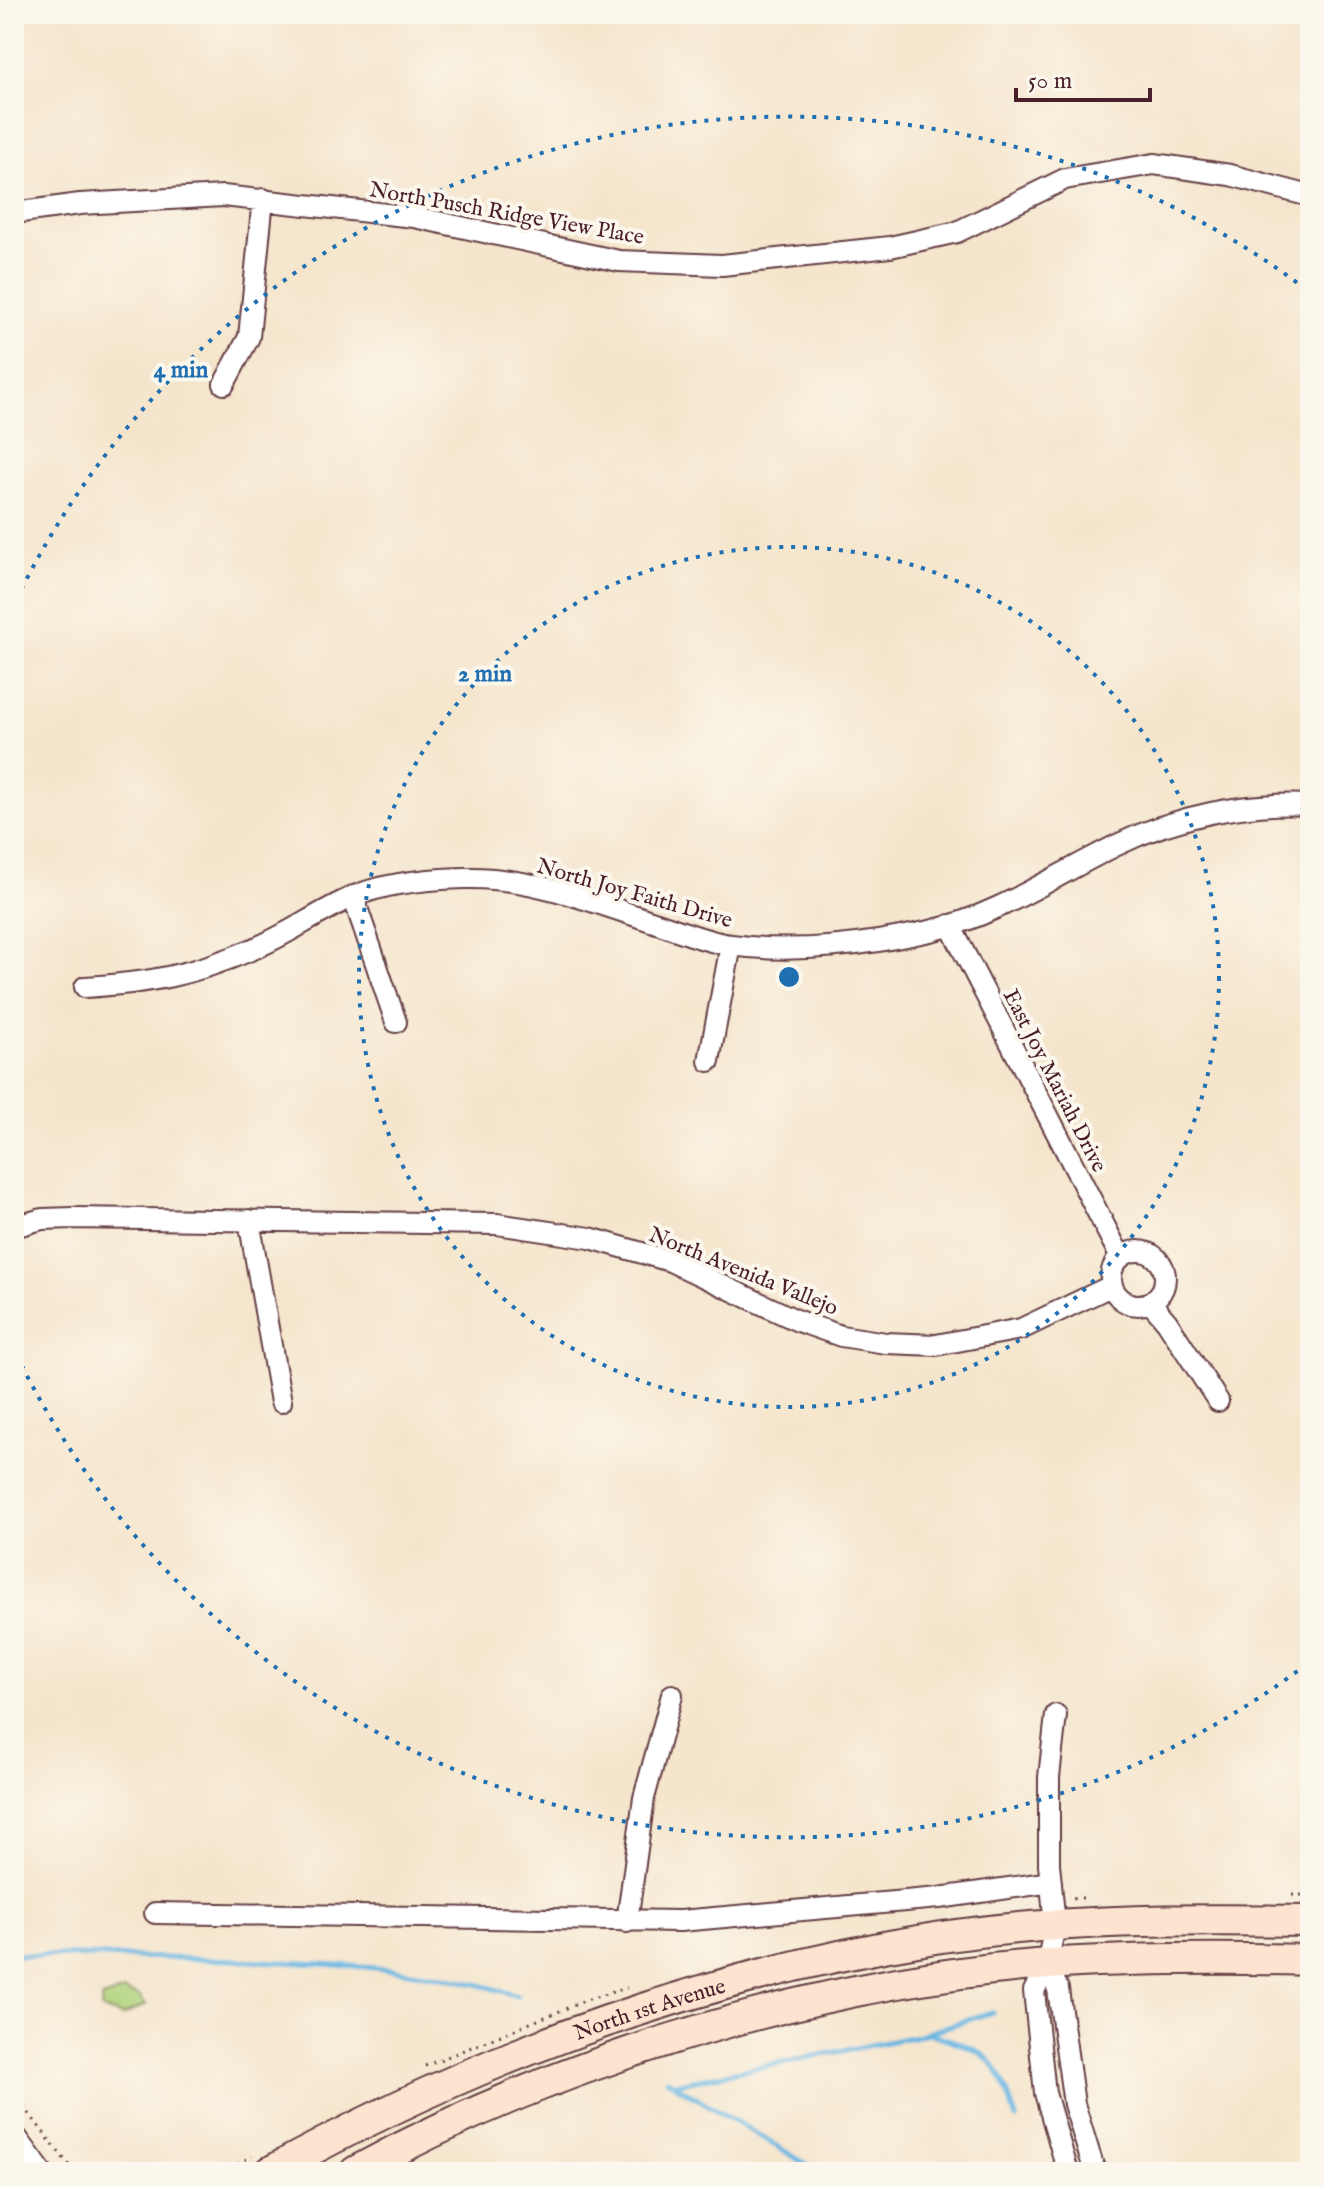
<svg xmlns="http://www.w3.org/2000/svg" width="1324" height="2186" font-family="'IM FELL English',serif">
	<rect width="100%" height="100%" fill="#fbf7ec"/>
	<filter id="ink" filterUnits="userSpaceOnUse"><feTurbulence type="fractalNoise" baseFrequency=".0125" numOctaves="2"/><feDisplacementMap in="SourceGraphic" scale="16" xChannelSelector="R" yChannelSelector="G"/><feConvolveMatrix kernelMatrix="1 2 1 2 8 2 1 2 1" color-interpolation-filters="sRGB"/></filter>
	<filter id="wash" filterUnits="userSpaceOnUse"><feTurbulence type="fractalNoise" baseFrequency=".006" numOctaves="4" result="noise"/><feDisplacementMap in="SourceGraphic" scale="32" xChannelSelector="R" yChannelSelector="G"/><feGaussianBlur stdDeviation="1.8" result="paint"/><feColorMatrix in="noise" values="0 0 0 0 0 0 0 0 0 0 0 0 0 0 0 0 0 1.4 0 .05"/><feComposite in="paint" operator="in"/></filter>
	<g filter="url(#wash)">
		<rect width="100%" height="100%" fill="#f5e5cc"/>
		<!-- green -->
		<path fill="#afd37c" stroke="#7c7954" stroke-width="2" d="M124 1991 139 1996 146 2005 122 2016 101 2009 102 1998Z"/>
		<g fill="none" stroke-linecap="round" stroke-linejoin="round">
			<!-- stream -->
			<path stroke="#67b6e2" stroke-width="5" d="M14 1955C104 1956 193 1958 282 1962 361 1966 442 1970 517 1996
				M928 2033C991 2052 997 2056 1016 2119
				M667 2080 819 2172
				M674 2084 917 2036 992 2012"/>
		</g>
	</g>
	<g filter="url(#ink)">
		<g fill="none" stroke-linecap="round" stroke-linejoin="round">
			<defs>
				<path id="minor" d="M14 213 80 204 223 196 414 217 619 261 722 265 890 247 957 232 1065 179 1154 164 1230 175 1310 196
					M224 384 249 337 263 199
					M353 896 396 1022
					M950 925 1120 1256
					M85 987C150 983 193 975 253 949 287 935 317 913 350 898 383 883 428 879 464 878 530 876 596 903 657 923 681 931 707 942 731 945 794 954 869 945 930 931 997 916 1055 875 1117 845 1176 816 1244 802 1310 805
					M709 1061 731 945
					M249 1220 281 1402
					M14 1227 42 1219 73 1218 497 1224 590 1238 670 1261 798 1321 841 1336 886 1343 936 1345 1021 1329 1111 1286
					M1111 1278a27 27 0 1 1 54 0a27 27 0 1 1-54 0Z
					M1150 1302 1167 1322 1218 1401
					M1056 1715 1049 1777V1864L1055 1925 1047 1965 1034 1991 1045 2093 1068 2172
					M155 1913 680 1921 939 1898 1051 1882
					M627 1922 644 1798 672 1695
					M1047 1965 1058 1989 1074 2104 1095 2172"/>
				<path id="tertiary" d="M14 2139 38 2172"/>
				<g id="secondary">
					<path id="s1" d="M270 2172C478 2057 700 1976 935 1938 1059 1919 1185 1919 1310 1921"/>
					<path d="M355 2172C558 2060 831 1977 1062 1963 1145 1958 1228 1958 1310 1960"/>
				</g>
			</defs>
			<!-- minor casing -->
			<use href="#minor" stroke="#643d43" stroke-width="24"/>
			<!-- tertiary casing -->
			<use href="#tertiary" stroke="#643d43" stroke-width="30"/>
			<!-- secondary casing -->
			<use href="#secondary" stroke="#643d43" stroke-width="34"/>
			<!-- path -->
			<path stroke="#643d43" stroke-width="3" stroke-dasharray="2 6" stroke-linecap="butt" d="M1292 1895H1310
				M1073 1898H1089
				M425 2066 589 1999 627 1988
				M14 2094 74 2172
				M224 2172 252 2156"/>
			<!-- minor -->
			<use href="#minor" stroke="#fff" stroke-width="20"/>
			<!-- tertiary -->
			<use href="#tertiary" stroke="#fff" stroke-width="26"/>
			<!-- secondary -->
			<use href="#secondary" stroke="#fde4d1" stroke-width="30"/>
		</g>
	</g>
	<!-- distance rings -->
	<g fill="none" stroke="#1f6fb2" stroke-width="4" stroke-dasharray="4 8">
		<circle cx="789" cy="977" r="430"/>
		<path d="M1307 1664A860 860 0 0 1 16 1354M16 600A860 860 0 0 1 1307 290"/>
	</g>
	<g text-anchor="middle" stroke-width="8" stroke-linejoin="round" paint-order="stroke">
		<!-- street labels -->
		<g font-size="22" fill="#4a1f2b" stroke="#fbf7ec">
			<text transform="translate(507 212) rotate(10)" y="8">North Pusch Ridge View Place</text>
			<text transform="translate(635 892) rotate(16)" y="8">North Joy Faith Drive</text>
			<text transform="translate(1056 1080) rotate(63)" y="8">East Joy Mariah Drive</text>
			<text transform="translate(744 1270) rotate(22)" y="8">North Avenida Vallejo</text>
			<text dy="8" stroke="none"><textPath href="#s1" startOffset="414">North 1st Avenue</textPath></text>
		</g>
	</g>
	<circle cx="789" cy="977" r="12" fill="#1f6fb2" stroke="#fbf7ec" stroke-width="4"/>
	<g font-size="24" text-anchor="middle" font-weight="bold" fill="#1f6fb2" stroke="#fbf7ec" stroke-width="8" stroke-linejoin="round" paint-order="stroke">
		<text x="181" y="377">4 min</text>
		<text x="485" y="681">2 min</text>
	</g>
	<!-- margin -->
	<rect width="1324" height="2186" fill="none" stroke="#fbf7ec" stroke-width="48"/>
	<!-- scale -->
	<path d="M1016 88v12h134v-12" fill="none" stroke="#4a1f2b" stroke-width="4"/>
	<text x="1028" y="88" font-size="24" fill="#4a1f2b" stroke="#fbf7ec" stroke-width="6" paint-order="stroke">50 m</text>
</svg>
